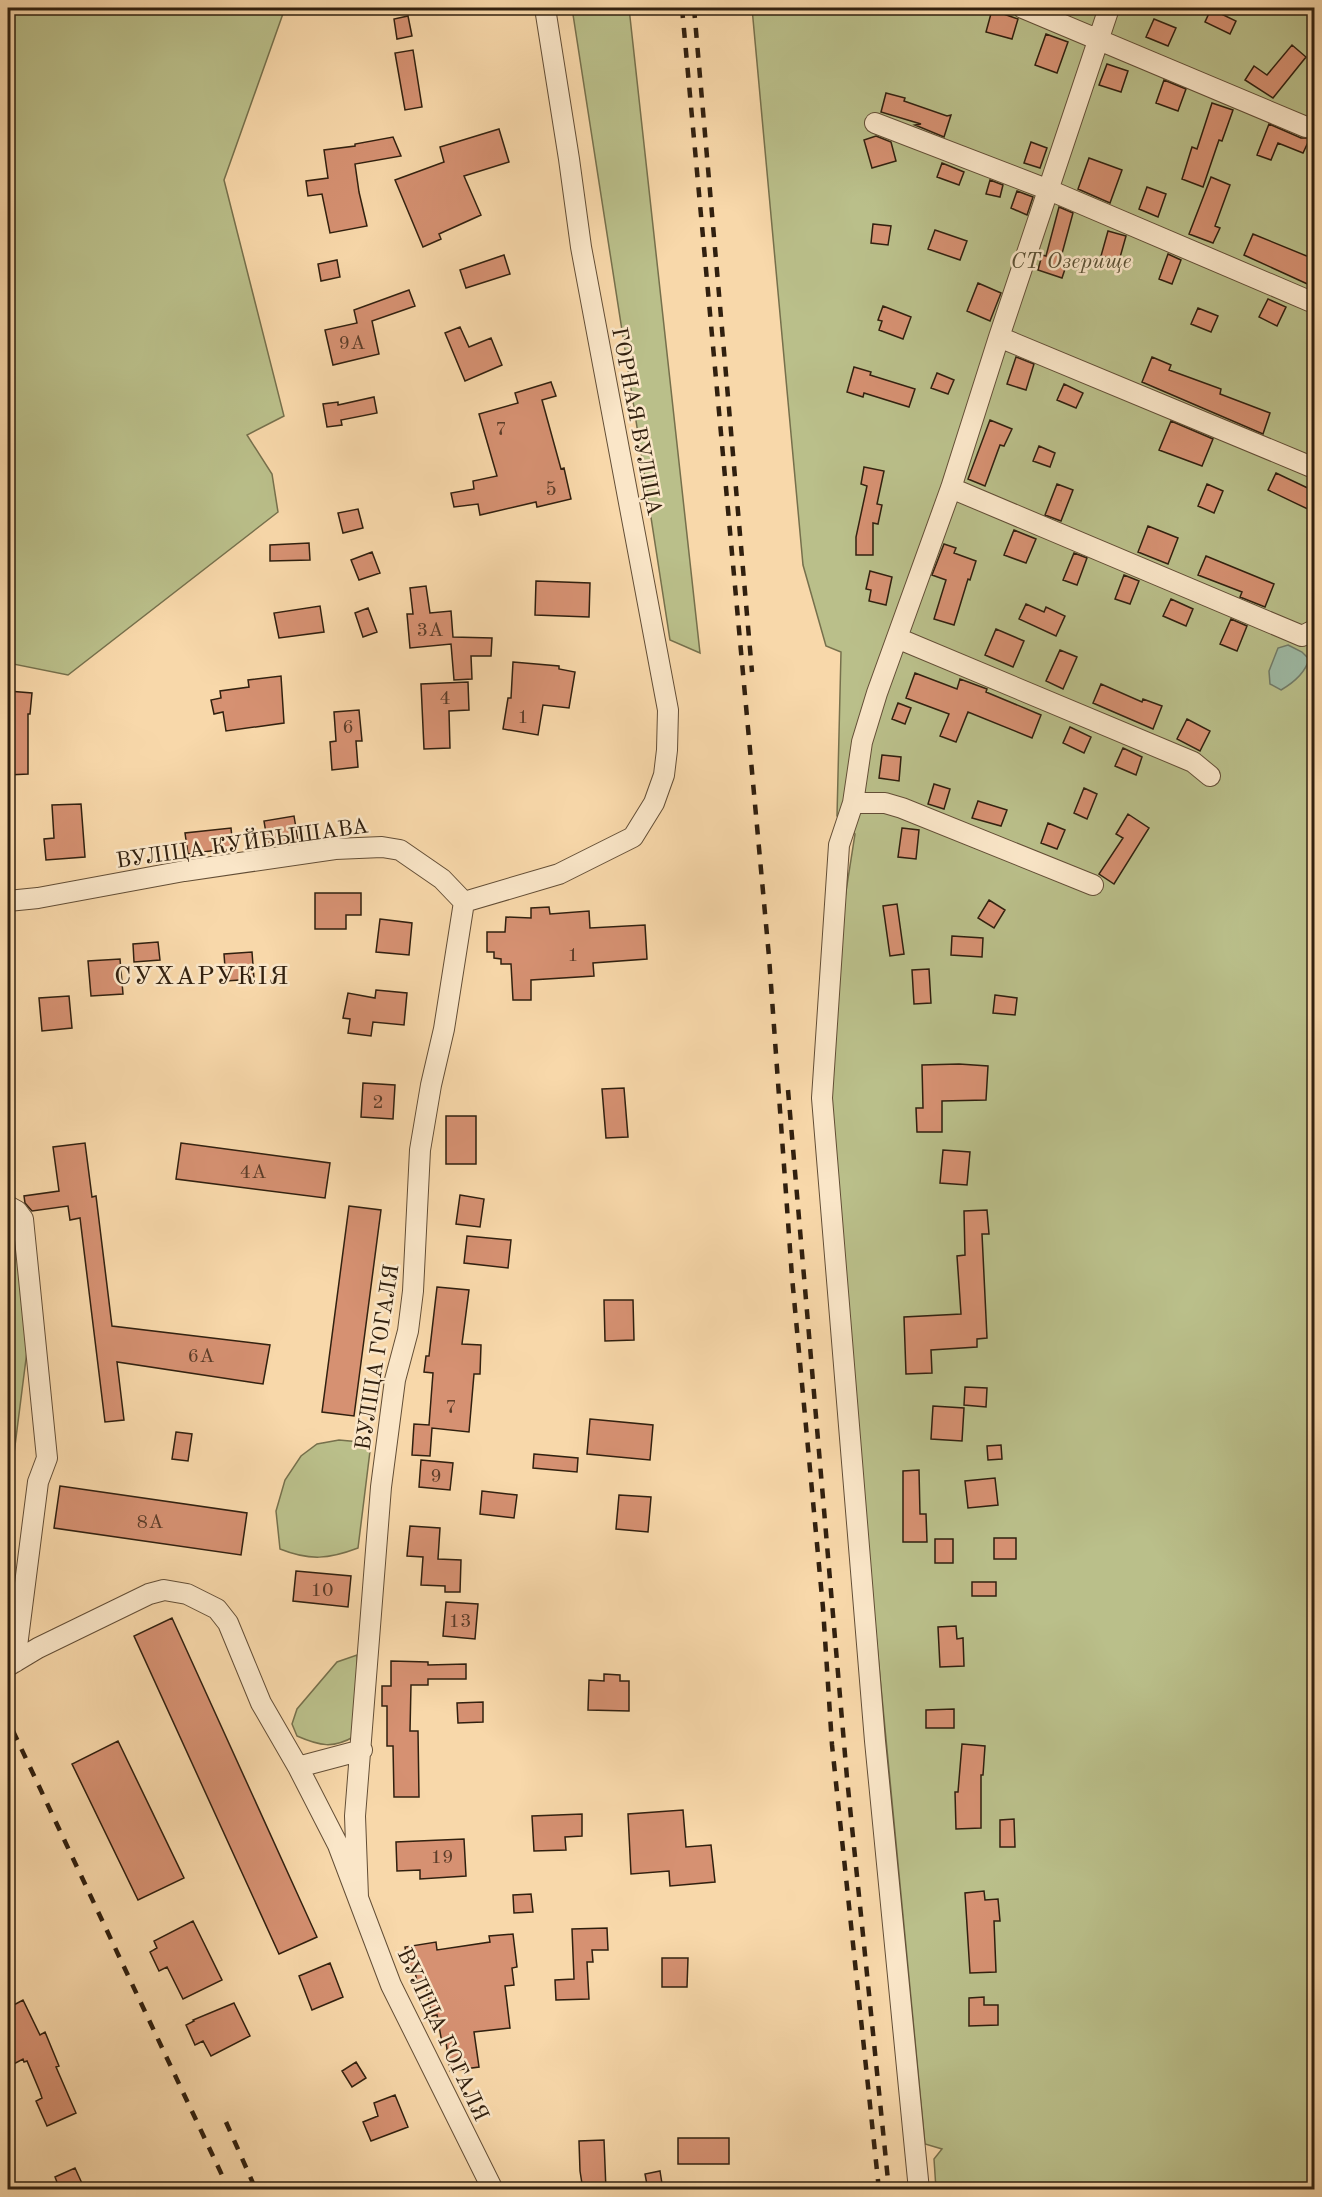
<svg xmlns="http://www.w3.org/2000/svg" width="1322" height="2197" font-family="'Old Standard TT',serif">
	<rect width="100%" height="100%" fill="#f8d8aa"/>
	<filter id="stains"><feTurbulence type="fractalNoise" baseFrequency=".00333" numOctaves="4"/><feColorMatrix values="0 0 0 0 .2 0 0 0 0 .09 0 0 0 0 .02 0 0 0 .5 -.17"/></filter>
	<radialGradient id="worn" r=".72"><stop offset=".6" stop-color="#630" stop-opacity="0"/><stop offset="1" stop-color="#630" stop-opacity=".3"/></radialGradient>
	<!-- green -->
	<path fill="#babf8a" stroke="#76704c" stroke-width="1.5" d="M8 8H285L224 180 284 416 247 435 272 474 278 512 68 675 8 663Z
		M572 8H629L700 653 670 640Z
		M752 8H1314V2189H936L934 2159 942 2149 925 2144 862 1490 831 1100 839 936 855 834 837 816 841 652 826 646 803 565Z
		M8 1220 18 1227 27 1351 8 1501Z
		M339 1440 371 1443 358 1548C329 1559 310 1561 280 1549L276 1511 285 1480 301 1456 317 1444Z
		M357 1655 358 1689 355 1736C333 1749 320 1746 297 1736L292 1724 297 1709 337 1662Z"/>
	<!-- water -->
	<path fill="#9ebaa5" stroke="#727c69" stroke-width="1.5" d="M1288 645 1302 652 1309 659C1305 674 1293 683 1281 690L1270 684 1269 671 1278 648Z"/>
	<!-- building -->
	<path fill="#d69172" stroke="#31200f" stroke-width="1.5" d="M1211 9 1236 21 1230 34 1205 22Z
		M992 10 1018 19 1012 39 986 32Z
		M408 16 412 36 397 39 394 19Z
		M1154 19 1176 28 1168 46 1146 37Z
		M1046 34 1068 42 1057 73 1035 65Z
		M1292 45 1306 57 1273 98 1245 80 1254 66 1267 75Z
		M413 50 422 107 405 110 395 53Z
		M1107 64 1128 71 1121 92 1099 85Z
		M1164 80 1186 89 1178 111 1156 103Z
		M886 93 905 98 904 101 947 116 951 115 944 137 915 125 921 124 881 112Z
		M1212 103 1233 110 1222 141 1219 140 1203 187 1182 179 1192 147 1197 149Z
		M1269 124 1301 138H1310L1303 153 1278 143 1271 160 1257 155Z
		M499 129 509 162 464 176 481 215 439 234 441 239 423 247 395 180 444 162 440 147Z
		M876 136 891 142 896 161 872 168 864 140Z
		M393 137 401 156 355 164 359 192 367 226 330 233 322 194 308 196 306 181 328 178 324 150 355 146V144Z
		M1031 142 1047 148 1040 168 1024 163Z
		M1089 158 1122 170 1110 203 1078 189Z
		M942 163 964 172 959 185 937 177Z
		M1211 177 1230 185 1215 226 1220 228 1213 243 1189 234Z
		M990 180 1003 185 1000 197 986 194Z
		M1147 187 1166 194 1158 217 1139 209Z
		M1017 191 1033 197 1027 215 1011 208Z
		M1059 207 1073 213 1060 261 1067 263 1062 278 1038 270 1042 255 1046 256Z
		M873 224 891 226 888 245 871 243Z
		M935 230 967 241 960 260 928 249Z
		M1108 231 1126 236 1119 261 1101 256Z
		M1253 234 1314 259V287L1244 255Z
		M1168 254 1181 260 1172 284 1159 279Z
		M504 255 510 274 466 288 460 270Z
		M337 260 340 277 321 281 318 264Z
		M978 283 1001 293 990 321 967 311Z
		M409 290 415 306 372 321 379 354 333 365 325 330 357 323 354 310Z
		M1268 299 1286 307 1277 326 1259 317Z
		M883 306 911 317 903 339 879 330 882 321 878 320Z
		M1198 308 1218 316 1211 332 1191 324Z
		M460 327 469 347 491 338 502 365 465 381 445 333Z
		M1016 357 1034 364 1026 390 1007 384Z
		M1152 357 1171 365 1169 370 1221 389 1220 394 1270 413 1263 434 1142 382Z
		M854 367 871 372 870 375 915 389 909 407 864 393 863 397 847 392Z
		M937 373 954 380 948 394 931 388Z
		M551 382 556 396 542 400 561 469 564 468 571 499 537 507 536 502 480 515 478 504 454 507 451 493 474 489 473 481 497 476 479 414 518 403 515 393Z
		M1064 384 1083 393 1076 408 1057 400Z
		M374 397 377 413 341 420 342 425 327 427 323 404 338 402V405Z
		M990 420 1012 429 1004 446 1000 445 985 486 968 479Z
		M1171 421 1213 439 1202 466 1159 450Z
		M1039 446 1055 453 1050 467 1033 461Z
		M864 467 884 471 877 504 882 505 878 524 873 523V555H856V537L867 486 861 484Z
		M1276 473 1314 491V512L1268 490Z
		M1057 484 1073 490 1061 521 1045 515Z
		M1207 484 1223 491 1214 513 1198 506Z
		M358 509 363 528 343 533 338 513Z
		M1148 526 1178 538 1168 564 1138 552Z
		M1014 530 1036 539 1026 563 1004 555Z
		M309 543 310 560 270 561V545Z
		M944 544 956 548 954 553 976 561 970 580 968 579 954 625 934 619 946 580 932 575Z
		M372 552 380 573 359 580 351 560Z
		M1074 553 1087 558 1077 585 1063 580Z
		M1206 556 1274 584 1265 607 1240 597 1242 592 1198 575Z
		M870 571 892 577 886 605 869 601 871 590 866 589Z
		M1124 575 1139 581 1130 604 1115 599Z
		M536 581 590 583 589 617 535 615Z
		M426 586 430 613 451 611 453 637 492 638 491 656H471L472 679 454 680 451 644 410 648 407 614H413L410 588Z
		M1171 599 1193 609 1186 626 1163 616Z
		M1026 604 1044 612 1046 607 1065 616 1056 636 1019 619Z
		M320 606 324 632 279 638 274 613Z
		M368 608 377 632 363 637 355 613Z
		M1231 619 1247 626 1237 651 1220 644Z
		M996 629 1024 641 1013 667 985 655Z
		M1060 650 1077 657 1063 689 1046 681Z
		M513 662 559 666V669L575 672 569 708 543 705 538 735 503 729 508 698H511Z
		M915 673 957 689 960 679 987 689 986 692 1041 715 1032 738 968 712 956 742 940 736 949 714 906 698Z
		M281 676 284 723 226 731 223 712 214 714 211 700 221 698 220 691 249 687 248 680Z
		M468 682 469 710 449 711 450 748 424 749 421 684Z
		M1101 684 1142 702 1143 699 1162 706 1153 729 1093 703Z
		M8 691 32 693 30 714H28V774L8 775Z
		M898 703 911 708 905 724 892 719Z
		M359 710 362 741H356L358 767 332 770 330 742 336 741 334 712Z
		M1187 719 1210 731 1200 751 1177 739Z
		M1070 727 1091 737 1084 753 1063 743Z
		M1123 748 1142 757 1136 775 1115 766Z
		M882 755 901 757 899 781 879 778Z
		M934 784 950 789 944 809 928 804Z
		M1084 788 1097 794 1087 819 1074 813Z
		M978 801 1007 810 1001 826 972 818Z
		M81 804 85 857 46 860 44 839 54 838 52 805Z
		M1128 814 1149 828 1114 884 1099 874 1123 838 1116 834Z
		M294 816 298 840 268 845 264 821Z
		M1048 823 1065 830 1057 849 1041 843Z
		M231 828 233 848 188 854 185 833Z
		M902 828 919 830 916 859 898 857Z
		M315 893H361V915H346V929H315Z
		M989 900 1005 910 994 928 978 918Z
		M897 904 904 954 890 956 883 906Z
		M549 907 550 914 589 911 590 928 645 925 647 959 593 963 594 976 531 980V1000H513L511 964H501V959L494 958V952H487V932H505L506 917 531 918V908Z
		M380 919 412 923 409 955 376 952Z
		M952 936 983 938 982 957 951 955Z
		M158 942 160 960 134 962 133 944Z
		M252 952 254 979 226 981 224 954Z
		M120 959 123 994 91 996 88 961Z
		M929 969 931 1003 914 1004 912 970Z
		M376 990 407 993 404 1025 373 1022 371 1036 348 1033 350 1019 343 1018 348 993 375 998Z
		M995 995 1017 998 1015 1015 993 1013Z
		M69 996 72 1028 42 1031 39 998Z
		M959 1064 988 1066 986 1100 942 1101V1132H917L916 1108H923L922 1065Z
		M363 1083 395 1085 393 1119 361 1117Z
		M624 1088 628 1137 606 1138 602 1089Z
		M446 1116H476V1164H446Z
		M85 1143 92 1197 96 1196 112 1326 270 1345 263 1384 117 1362 124 1420 105 1422 80 1218 70 1220 68 1206 32 1211 25 1203 24 1196 59 1191 53 1147Z
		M181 1143 330 1163 325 1198 176 1179Z
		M943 1150 970 1152 967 1185 940 1183Z
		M460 1195 484 1199 480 1227 456 1224Z
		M349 1206 381 1210 354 1416 322 1412Z
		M987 1210 989 1234H982L987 1338 977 1339V1347L931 1350 932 1373 906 1374 904 1317 961 1314 957 1256 965 1255 964 1211Z
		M467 1236 511 1240 508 1268 464 1263Z
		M437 1287 469 1290 462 1344 481 1345 480 1374H474L469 1432 432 1428 430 1456 412 1455 414 1424 429 1425 433 1373 424 1372 426 1356H429Z
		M604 1300H633L634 1340 605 1341Z
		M965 1387 987 1388 986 1407 964 1405Z
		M933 1406 964 1408 962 1441 931 1439Z
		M590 1419 653 1425 650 1460 587 1454Z
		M176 1432 192 1434 188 1461 172 1459Z
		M1001 1445 1002 1459 988 1460 987 1446Z
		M534 1454 578 1458 577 1472 533 1468Z
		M421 1460 453 1463 450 1490 419 1487Z
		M919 1470 920 1514H926L927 1542H903V1471Z
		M995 1478 998 1505 968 1508 965 1481Z
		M60 1486 247 1513 241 1555 54 1528Z
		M482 1491 517 1495 514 1518 480 1514Z
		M619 1495 651 1497 648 1532 616 1529Z
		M410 1526 440 1528 438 1559 461 1560 460 1592H445V1586L421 1585 423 1557 407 1556Z
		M994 1538H1016V1559H994Z
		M935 1539H953V1563H935Z
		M296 1571 351 1576 348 1607 293 1601Z
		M972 1582H996V1596H972Z
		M446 1602 478 1604 475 1639 443 1636Z
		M172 1618 317 1937 279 1954 134 1636Z
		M956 1626 957 1639 963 1638 964 1666 940 1667 938 1627Z
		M391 1661 428 1662V1665L466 1664V1679H428V1685H411L410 1731H418L419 1797H394L393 1746H387V1706H382V1686H391Z
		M604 1674 620 1675V1681H629V1711L588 1710 589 1680 604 1681Z
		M483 1702V1722L458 1723 457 1703Z
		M954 1709V1728H926V1710Z
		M118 1741 184 1878 138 1900 72 1764Z
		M962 1744 985 1746 983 1775H981V1828L956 1829 955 1792H958Z
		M683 1810 686 1847 711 1845 715 1882 670 1886 669 1871 631 1874 628 1814Z
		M582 1814V1836L565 1837 566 1850 534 1851 532 1816Z
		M1014 1819 1015 1847H1000V1820Z
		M464 1839 466 1876 420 1879V1870L397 1871 396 1842Z
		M984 1891 985 1900 998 1899 1000 1921H994L996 1972 970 1973 965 1893Z
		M531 1894 533 1912 514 1913 513 1895Z
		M193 1921 222 1980 183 1999 167 1967 159 1971 150 1952 157 1948 154 1941Z
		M607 1928 608 1950H592L593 1962H587L589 1999 556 2000 555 1980 574 1979 572 1929Z
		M513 1934 517 1967 512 1968 514 1985 505 1986 510 2028 474 2032 479 2067 450 2071 446 2042 442 2043 437 2015 432 2016 425 1981 417 1982 414 1966 408 1967 405 1947 436 1942 437 1950 490 1942 489 1936Z
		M662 1958H688L687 1987H662Z
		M330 1963 343 1997 312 2010 299 1976Z
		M984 1997V2005H998V2025L969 2026V1998Z
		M23 2000 40 2035 45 2032 59 2066 56 2067 76 2113 47 2126 36 2101 42 2098 40 2092 27 2061 24 2062 23 2059 8 2067V2008Z
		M234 2003 250 2036 211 2056 203 2041 195 2045 186 2025 194 2021 193 2020Z
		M356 2062 366 2078 352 2087 342 2071Z
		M395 2095 408 2127 371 2141 363 2122 378 2116 374 2103Z
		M678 2138H729V2164H678Z
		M604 2140 606 2190H583L580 2171 579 2141Z
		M75 2168 85 2190H60L55 2177Z
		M660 2171 663 2190H648L645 2174Z"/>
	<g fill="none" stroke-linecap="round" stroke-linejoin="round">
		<defs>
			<path id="street" d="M1023 8 1306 127
				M875 123 1049 190 1314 303
				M999 337 1314 468
				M951 488 1302 636 1314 630
				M897 638 1193 762 1210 776
				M853 803H885L902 808 1093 885
				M8 901 38 898 184 871 335 849 382 847 400 850 442 879 464 902
				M464 902 559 874 633 837 654 803 664 775 667 750 668 710 581 247 569 159 545 8
				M8 1206 17 1211 23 1219 47 1458 38 1482 15 1662
				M8 1666 38 1648 149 1594 164 1590 187 1594 217 1609 228 1623 261 1703 298 1767 338 1845 391 1985 493 2190
				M298 1767 362 1750
				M358 1897 355 1816 381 1487 395 1380 408 1331 413 1291 420 1150 431 1085 444 1029 464 902
				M919 2190 875 1741 822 1098 839 845 853 803 862 742 877 693 951 488 999 337 1109 8"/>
		</defs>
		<!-- street casing -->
		<use href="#street" stroke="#634e36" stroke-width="22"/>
		<!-- street -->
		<use href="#street" stroke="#fae6c8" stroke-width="20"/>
		<!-- rail -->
		<path stroke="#31200f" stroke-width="4.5" stroke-dasharray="10 10" stroke-linecap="butt" d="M682 8 769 957 792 1277 823 1608 832 1745 879 2190
			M694 8 752 672
			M788 1090 847 1778 889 2190
			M13 1731 229 2190
			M226 2122 256 2190"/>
	</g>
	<g text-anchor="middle" stroke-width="5" stroke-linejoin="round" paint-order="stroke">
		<!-- number labels -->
		<g font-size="20" fill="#5a3c28">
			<text x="352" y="349">9А</text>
			<text x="501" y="435">7</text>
			<text x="551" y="495">5</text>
			<text x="430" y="636">3А</text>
			<text x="445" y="704">4</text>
			<text x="523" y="723">1</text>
			<text x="348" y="733">6</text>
			<text x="573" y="961">1</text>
			<text x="378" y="1108">2</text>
			<text x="253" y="1178">4А</text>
			<text x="201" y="1362">6А</text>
			<text x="451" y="1413">7</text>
			<text x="436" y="1482">9</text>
			<text x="150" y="1528">8А</text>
			<text x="322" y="1596">10</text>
			<text x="460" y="1627">13</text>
			<text x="442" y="1863">19</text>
		</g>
		<!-- park labels -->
		<g font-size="22" font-style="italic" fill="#5a5034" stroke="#fae6c8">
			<text x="1071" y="268">СТ Озерище</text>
		</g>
		<!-- street labels -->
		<g font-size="22" fill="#31200f" stroke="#fae6c8">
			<text transform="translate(638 421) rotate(79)" y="8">ГОРНАЯ ВУЛІЦА</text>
			<text transform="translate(242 842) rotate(-8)" y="8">ВУЛІЦА КУЙБЫШАВА</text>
			<text transform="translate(376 1357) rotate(-81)" y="8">ВУЛІЦА ГОГАЛЯ</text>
			<text transform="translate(444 2034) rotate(65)" y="8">ВУЛІЦА ГОГАЛЯ</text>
		</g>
		<!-- quarter labels -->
		<g font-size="26" letter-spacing="1.5" fill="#31200f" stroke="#fae6c8">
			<text x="202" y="984">СУХАРУКІЯ</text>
		</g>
	</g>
	<!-- margin -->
	<rect width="1322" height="2197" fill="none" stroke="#f8d8aa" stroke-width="30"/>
	<rect x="9" y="9" width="1304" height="2179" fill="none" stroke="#31200f" stroke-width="3"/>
	<rect x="15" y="15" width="1292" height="2167" fill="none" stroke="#31200f" stroke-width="1.5"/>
	<rect width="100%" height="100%" filter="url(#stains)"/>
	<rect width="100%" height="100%" fill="url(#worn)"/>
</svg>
